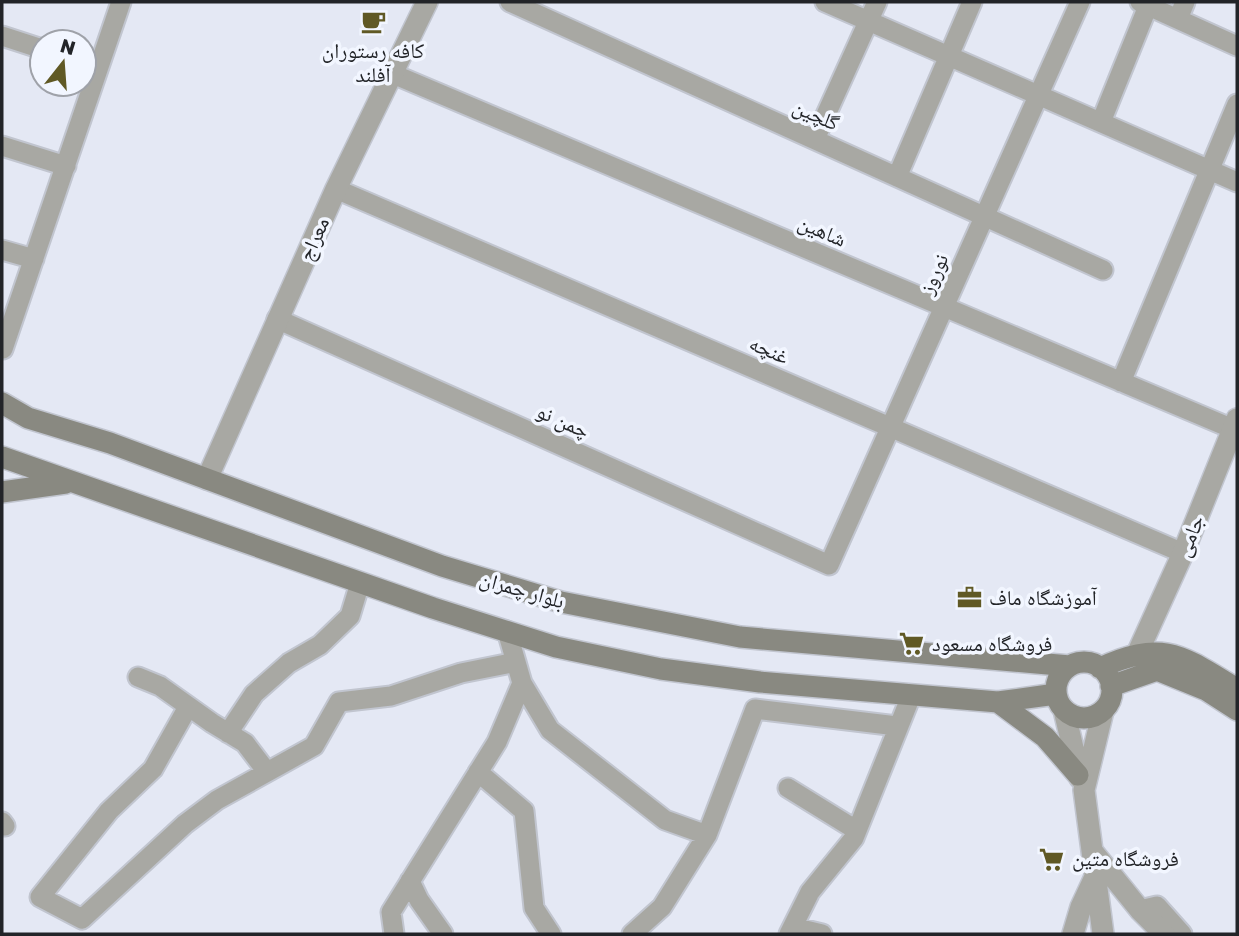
<svg xmlns="http://www.w3.org/2000/svg" width="1239" height="936" font-family="'Golos Text','Noto Naskh Arabic',sans-serif">
	<rect width="100%" height="100%" fill="#e4e8f4"/>
	<g fill="none" stroke-linecap="round" stroke-linejoin="round">
		<defs>
			<path id="minor" d="M510 2 1103 270
				M825 2 1237 182
				M1140 2 1237 46
				M1178 19 1185 2
				M2 36 42 49
				M393 74 1233 429
				M1101 122 1148 6
				M815 139 877 2
				M2 146 66 166
				M897 177 972 2
				M336 189 1183 553
				M2 250 34 259
				M277 319 829 565 1080 2
				M3 349 121 2
				M1121 382 1237 104
				M507 631 522 683 550 730 665 820 707 835
				M138 677 160 686 212 723 245 743 267 772
				M188 707 153 769 109 811 40 897 82 919 185 824 217 800 314 746 339 702 391 696 461 673 516 662
				M228 733 254 694 289 663 320 645 350 616 360 583
				M478 772 524 811 534 908 551 934
				M788 788 856 830
				M2 822 5 826
				M410 881 419 900 443 934
				M1140 910 1157 906 1182 934
				M793 927 822 934
				M394 934 391 912 497 742 522 683
				M632 934 662 907 707 835 755 709 897 726
				M789 934 810 892 854 838 911 696"/>
			<path id="tertiary" d="M207 479 336 189 427 2
				M1138 652 1183 553 1237 419
				M1064 710 1080 778
				M1093 852 1140 910 1164 934
				M1073 934 1081 907 1095 877
				M1103 934 1084 790 1103 711"/>
			<path id="secondary" d="M2 403 28 418 110 443 442 566 561 602 740 637 1070 666
				M2 457 433 608 556 647 661 669 760 682 998 702 1056 694
				M2 492 66 483
				M1056 690a28 28 0 1 1 56 0a28 28 0 1 1-56 0Z
				M1100 668C1164 639 1181 655 1237 689
				M1111 686 1157 670 1206 690 1237 710
				M998 702 1045 737 1078 775"/>
		</defs>
		<!-- minor casing -->
		<use href="#minor" stroke="#c1c5cf" stroke-width="23"/>
		<!-- tertiary casing -->
		<use href="#tertiary" stroke="#c1c5cf" stroke-width="24"/>
		<!-- secondary casing -->
		<use href="#secondary" stroke="#c1c5cf" stroke-width="24"/>
		<!-- minor -->
		<use href="#minor" stroke="#a8a8a3" stroke-width="19"/>
		<!-- tertiary -->
		<use href="#tertiary" stroke="#a8a8a3" stroke-width="21"/>
		<!-- secondary -->
		<use href="#secondary" stroke="#898981" stroke-width="21"/>
	</g>
	<!-- icons -->
	<defs>
		<symbol id="cafe-bare" viewBox="-9 -9 18 18"><path d="M-5.5-4.5H6V0H3Q3 3.5 0 3.5H-2.5Q-5.5 3.5-5.5 0ZM3-3.2v2h1.7v-2ZM-6 4.5H4V6H-6Z" fill="#605925" stroke="#f2f6ff" stroke-width="2.5" paint-order="stroke"/></symbol>
		<symbol id="office-bare" viewBox="-9 -9 18 18"><path d="M-6-3h4V-5.5h4V-3h4V5H-6ZM-1-4.5V-3h2v-1.5ZM-6 0V1H6V0Z" fill="#605925" stroke="#f2f6ff" stroke-width="2.5" paint-order="stroke"/></symbol>
		<symbol id="supermarket-bare" viewBox="-9 -9 18 18"><path d="M-6-5.5h2.5l.6 2H6L4.5 2H-2.5L-4.4-4H-6ZM-1.5 3.2a1.3 1.3 0 1 0 .1 0ZM3 3.2a1.3 1.3 0 1 0 .1 0Z" fill="#605925" stroke="#f2f6ff" stroke-width="2.5" paint-order="stroke"/></symbol>
	</defs>
	<g fill-rule="evenodd">
		<use href="#cafe-bare" x="356" y="4" width="35" height="35"/>
		<use href="#office-bare" x="952" y="580" width="35" height="35"/>
		<use href="#supermarket-bare" x="894" y="626" width="35" height="35"/>
		<use href="#supermarket-bare" x="1034" y="842" width="35" height="35"/>
	</g>
	<g text-anchor="middle" stroke-width="7" stroke-linejoin="round" paint-order="stroke">
		<!-- poi labels -->
		<g font-size="21" fill="#222428" stroke="#f2f6ff" text-anchor="start">
			<text x="373" y="58" text-anchor="middle">کافه رستوران<tspan x="373" dy="24">آفلند</tspan></text>
			<text x="989" y="605">آموزشگاه ماف</text>
			<text x="932" y="651">فروشگاه مسعود</text>
			<text x="1072" y="866">فروشگاه متین</text>
		</g>
		<!-- street labels -->
		<g font-size="21" fill="#222428" stroke="#f2f6ff">
			<text transform="translate(816 115) rotate(24)" y="7">گلچین</text>
			<text transform="translate(822 231) rotate(23)" y="7">شاهین</text>
			<text transform="translate(314 239) rotate(-66)" y="7">معراج</text>
			<text transform="translate(934 274) rotate(-66)" y="7">نوروز</text>
			<text transform="translate(769 350) rotate(23)" y="7">غنچه</text>
			<text transform="translate(563 421) rotate(24)" y="7">چمن نو</text>
			<text transform="translate(1190 536) rotate(-68)" y="7">جامی</text>
			<text transform="translate(522 590) rotate(16)" y="7">بلوار چمران</text>
		</g>
	</g>
	<!-- border -->
	<rect width="1239" height="936" fill="none" stroke="#222428" stroke-width="7"/>
	<!-- north arrow -->
	<g transform="translate(63 63) rotate(17)"><circle r="33" fill="#f2f6ff" stroke="#9fa2a9" stroke-width="2"/>
	<path d="M0-5L12 26L0 18L-12 26Z" fill="#605925"/>
	<text y="-10" font-size="19" font-weight="bold" text-anchor="middle" fill="#222428">N</text>
	</g>
</svg>
